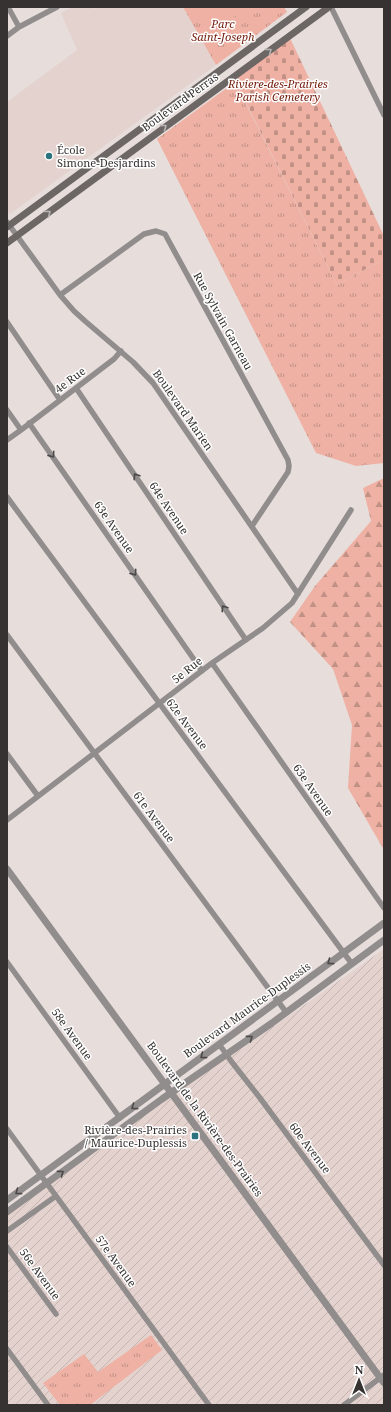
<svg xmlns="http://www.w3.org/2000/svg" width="391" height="1412" font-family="'Noto Serif',serif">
	<defs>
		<pattern id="industrial-furrows" width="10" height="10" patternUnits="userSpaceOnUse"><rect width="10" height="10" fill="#e4d2ce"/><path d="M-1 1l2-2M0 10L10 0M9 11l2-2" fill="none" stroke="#c4b5b1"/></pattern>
		<pattern id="grass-tufts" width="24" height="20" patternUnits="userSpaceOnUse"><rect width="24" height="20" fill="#eeb1a4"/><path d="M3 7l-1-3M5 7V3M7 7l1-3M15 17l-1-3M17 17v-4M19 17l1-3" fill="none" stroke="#c29186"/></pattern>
		<pattern id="forest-firs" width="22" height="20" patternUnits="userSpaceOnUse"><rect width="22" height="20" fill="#eeb1a4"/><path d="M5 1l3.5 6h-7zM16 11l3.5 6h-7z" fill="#c29186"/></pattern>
		<pattern id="cemetery-stones" width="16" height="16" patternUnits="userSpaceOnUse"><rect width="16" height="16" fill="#eeb1a4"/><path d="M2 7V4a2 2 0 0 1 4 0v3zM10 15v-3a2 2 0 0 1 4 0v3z" fill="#c29186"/></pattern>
	</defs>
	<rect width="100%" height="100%" fill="#e7dedc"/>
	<!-- built -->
	<path fill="#e4d2ce" d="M73 7H93L95 9 99 7H183L216 65 10 214 7 211V102L77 50 61 13Z"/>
	<!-- industrial -->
	<path fill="url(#industrial-furrows)" d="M384 949V1405H7V1212L221 1061 243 1048Z"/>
	<!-- grass -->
	<path fill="url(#grass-tufts)" d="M183 7H284L287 12 216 65Z
		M235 82 337 285 384 259V463L356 466 316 453 157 139Z
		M151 1335 162 1350 90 1405H60L43 1383 84 1354 98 1372Z"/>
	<!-- forest -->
	<path fill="url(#forest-firs)" d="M384 478V850L348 788 352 725 333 669 290 622 315 586 371 521 363 488Z"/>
	<!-- cemetery -->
	<path fill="url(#cemetery-stones)" d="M289 36 384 236V259L337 285 233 77Z"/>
	<!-- pitch -->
	<path fill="#eeb1a4" d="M196 7H253L229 19 231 23 215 30 200 24 193 9Z"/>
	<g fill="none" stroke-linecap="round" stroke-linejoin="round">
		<!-- minor -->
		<path stroke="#918d8d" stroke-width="5.5" d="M8 7 19 27
			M331 7 384 115
			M7 36 19 27 57 7
			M7 222 60 295 74 311 85 321 133 362 153 383 298 594
			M60 295 144 234 156 231 165 234 288 460 289 466 288 472 252 526
			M7 322 60 400
			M76 388 246 640
			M7 410 21 430 114 359 121 351
			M29 423 202 671
			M7 440 21 430
			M7 497 352 964
			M7 635 286 1012
			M212 663 384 908
			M7 754 38 796
			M7 820 212 663 263 628 292 603 351 510
			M7 962 120 1118
			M219 1044 231 1061 260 1098 384 1265
			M7 1129 209 1405
			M7 1231 56 1196
			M7 1247 56 1314
			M7 1349 48 1405
			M344 1405 384 1375"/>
		<!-- tertiary -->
		<path stroke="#918d8d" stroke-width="7" d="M7 869 384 1383
			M7 1200 384 923
			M7 1212 162 1099 272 1023 384 940"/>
		<!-- secondary -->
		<path stroke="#6c6665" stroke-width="7" d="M7 227 306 7
			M7 243 329 7"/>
	</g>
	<!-- one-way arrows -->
	<defs><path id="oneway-chevron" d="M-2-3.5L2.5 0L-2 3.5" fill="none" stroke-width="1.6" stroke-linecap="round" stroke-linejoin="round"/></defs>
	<g stroke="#b6b2b2">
		<use href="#oneway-chevron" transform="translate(269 51) rotate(-36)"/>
		<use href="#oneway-chevron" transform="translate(164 127) rotate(-36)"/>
		<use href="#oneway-chevron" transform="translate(48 213) rotate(-37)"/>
	</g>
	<g stroke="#4c4948">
		<use href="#oneway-chevron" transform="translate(52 455) rotate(55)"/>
		<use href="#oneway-chevron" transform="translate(136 476) rotate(-124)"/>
		<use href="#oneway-chevron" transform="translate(134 573) rotate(55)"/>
		<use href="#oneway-chevron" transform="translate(224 608) rotate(-124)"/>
		<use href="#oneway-chevron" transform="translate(330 962) rotate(144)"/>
		<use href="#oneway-chevron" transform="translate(250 1038) rotate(-36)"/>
		<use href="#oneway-chevron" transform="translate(203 1056) rotate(143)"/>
		<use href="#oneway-chevron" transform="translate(134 1107) rotate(144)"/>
		<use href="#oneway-chevron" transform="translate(61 1173) rotate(-36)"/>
		<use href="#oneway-chevron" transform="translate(18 1192) rotate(144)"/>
	</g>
	<!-- markers -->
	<g fill="#2b727f" stroke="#fff" stroke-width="1.5">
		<circle cx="49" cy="156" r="4"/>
		<rect x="191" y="1132" width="8" height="8" rx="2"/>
	</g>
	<g text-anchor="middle" stroke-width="3" stroke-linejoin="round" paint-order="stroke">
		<!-- park labels -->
		<g font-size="11" font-style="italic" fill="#721b0b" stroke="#fff">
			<text x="223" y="28">Parc<tspan x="223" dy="13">Saint-Joseph</tspan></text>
			<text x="278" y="88">Riviere-des-Prairies<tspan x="278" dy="13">Parish Cemetery</tspan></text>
		</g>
		<!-- street labels -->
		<g font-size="11" fill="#353231" stroke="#fff">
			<text transform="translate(180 102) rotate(-36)" y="4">Boulevard Perras</text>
			<text transform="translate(223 321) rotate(61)" y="4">Rue Sylvain Garneau</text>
			<text transform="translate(70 380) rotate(-37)" y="4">4e Rue</text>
			<text transform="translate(183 410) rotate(55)" y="4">Boulevard Marien</text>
			<text transform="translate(169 508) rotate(56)" y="4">64e Avenue</text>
			<text transform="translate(114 527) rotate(55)" y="4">63e Avenue</text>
			<text transform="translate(187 670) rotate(-38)" y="4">5e Rue</text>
			<text transform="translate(187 724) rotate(53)" y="4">62e Avenue</text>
			<text transform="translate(313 790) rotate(55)" y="4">63e Avenue</text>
			<text transform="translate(154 817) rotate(53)" y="4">61e Avenue</text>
			<text transform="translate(247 1010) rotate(-36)" y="4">Boulevard Maurice-Duplessis</text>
			<text transform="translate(72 1034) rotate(54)" y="4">58e Avenue</text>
			<text transform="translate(205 1119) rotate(54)" y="4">Boulevard de la Rivière-des-Prairies</text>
			<text transform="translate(310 1148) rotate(53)" y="4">60e Avenue</text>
			<text transform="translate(116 1261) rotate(54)" y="4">57e Avenue</text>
			<text transform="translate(40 1274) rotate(54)" y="4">56e Avenue</text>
		</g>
		<!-- poi labels -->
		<g font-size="11" fill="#353231" stroke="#fff" text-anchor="start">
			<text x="57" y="154">École<tspan x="57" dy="13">Simone-Desjardins</tspan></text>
			<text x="187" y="1134" text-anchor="end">Rivière-des-Prairies<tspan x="187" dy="13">/ Maurice-Duplessis</tspan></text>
		</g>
	</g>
	<!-- border -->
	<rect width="391" height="1412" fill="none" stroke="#353231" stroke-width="16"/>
	<!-- north arrow -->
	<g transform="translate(359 1380)" stroke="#ffffff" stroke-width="3" paint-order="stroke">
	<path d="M0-3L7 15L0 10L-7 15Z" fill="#353231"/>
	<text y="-6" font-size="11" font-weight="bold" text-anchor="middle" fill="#353231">N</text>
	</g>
</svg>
